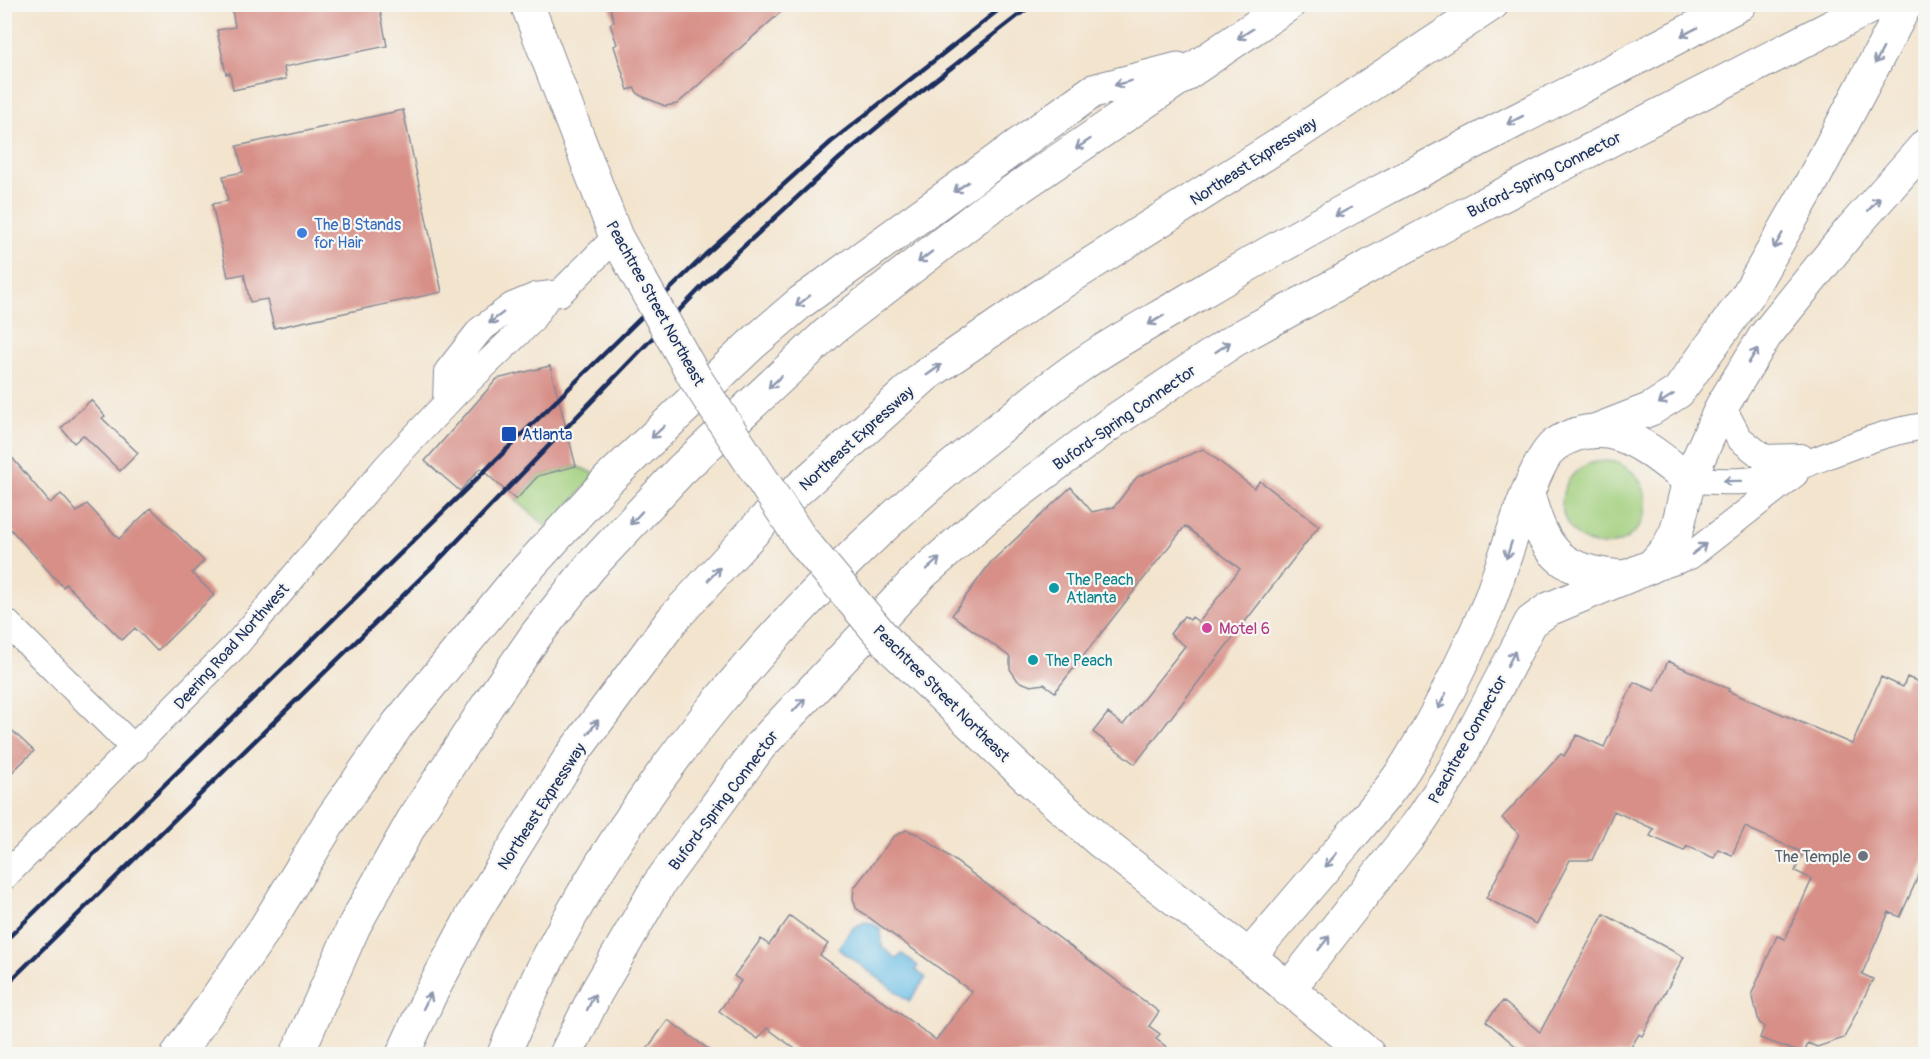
<svg xmlns="http://www.w3.org/2000/svg" width="1930" height="1059" font-family="Pangolin,sans-serif">
	<rect width="100%" height="100%" fill="#f6f6f2"/>
	<filter id="ink" filterUnits="userSpaceOnUse"><feTurbulence type="fractalNoise" baseFrequency=".0167" numOctaves="2"/><feDisplacementMap in="SourceGraphic" scale="12" xChannelSelector="R" yChannelSelector="G"/><feConvolveMatrix kernelMatrix="1 2 1 2 8 2 1 2 1" color-interpolation-filters="sRGB"/></filter>
	<filter id="wash" filterUnits="userSpaceOnUse"><feTurbulence type="fractalNoise" baseFrequency=".008" numOctaves="4" result="noise"/><feDisplacementMap in="SourceGraphic" scale="24" xChannelSelector="R" yChannelSelector="G"/><feGaussianBlur stdDeviation="1.35" result="paint"/><feColorMatrix in="noise" values="0 0 0 0 0 0 0 0 0 0 0 0 0 0 0 0 0 1.4 0 .05"/><feComposite in="paint" operator="in"/></filter>
	<g filter="url(#wash)">
		<rect width="100%" height="100%" fill="#f3e4ce"/>
		<!-- green -->
		<path fill="#a1cf7d" stroke="#5e7f6e" stroke-width="1.5" d="M1562 503a42 42 0 1 1 84 0a42 42 0 1 1-84 0Z
			M576 466 596 474 549 529 516 500 538 476Z"/>
		<!-- water -->
		<path fill="#69bee6" stroke="#4276a2" stroke-width="1.5" d="M865 922 872 923 881 930 882 947 897 959 902 954 918 966 915 970 926 978 909 1001 838 948 854 927Z"/>
		<g id="blocks">
			<!-- building -->
			<path fill="#d78f87" d="M231 4H379L387 46 284 67 286 79 233 90 230 73 226 74 217 30 235 27Z
				M609 4H790L677 104 665 106 639 95 634 88 628 90 614 46 617 44 610 24 614 21Z
				M403 110 442 292 274 328 267 299 250 302 244 274 228 277 212 204 228 201 223 176 243 172 237 146Z
				M550 366 576 466 538 476 516 500 480 468 460 491 425 461 497 379Z
				M91 400 105 416 102 418 138 453 120 471 83 435 74 443 61 428Z
				M4 448 50 503 61 494 77 512 87 504 119 539 151 508 204 561 192 573 214 595 157 651 135 628 122 640 66 584 63 587 4 522Z
				M1203 449 1254 488 1260 481 1319 526 1135 764 1093 732 1108 713 1123 725 1185 646 1170 634 1184 616 1190 620 1192 617 1199 622 1240 569 1185 526 1055 692 1044 684 1031 686 1018 681 1010 669V657L952 615 991 562 1071 487 1092 512 1114 507 1137 477Z
				M1668 661 1729 689 1728 691 1852 744 1881 677 1903 687 1907 677 1926 685V859L1900 917 1889 912 1862 974 1873 979 1844 1038 1817 1047 1808 1043 1804 1054 1760 1038 1764 1027 1759 1022 1752 993 1777 936 1785 939 1812 879 1795 871 1803 853 1745 827 1732 855 1718 849 1714 858 1687 846 1684 851 1650 836 1654 829 1614 811 1592 860H1570L1536 924 1486 898 1519 834 1502 818 1561 754 1564 756 1577 735 1604 747 1634 682 1655 691Z
				M4 723 34 751 4 780Z
				M906 830 920 835 1159 1012 1149 1026 1160 1034 1156 1039 1176 1054H802L767 1028 758 1039 719 1011 741 981 734 976 761 939 769 945 790 916 828 944 820 955 936 1040 972 992 856 908 853 898 854 888 893 837Z
				M1604 914 1684 957 1642 1036 1639 1034 1627 1054H1525L1486 1021 1503 1001 1540 1032Z
				M668 1020 715 1054H643Z"/>
		</g>
	</g>
	<g filter="url(#ink)">
		<use href="#blocks" fill-opacity="0" stroke="#878a96" stroke-width="1.5"/>
		<g fill="none" stroke-linecap="round" stroke-linejoin="round">
			<defs>
				<path id="minor" d="M446 403 447 372 480 330 512 306 536 296 560 293 616 237
					M1722 406 1739 438 1764 458 1801 457
					M1689 480C1717 481 1746 484 1772 476 1823 460 1871 433 1926 426
					M1649 570 1690 556 1795 474
					M4 620 135 749
					M4 877 236 645 387 466 457 392 530 322 549 295"/>
				<path id="primary" d="M1528 494C1544 553 1561 573 1624 577
					M893 649 1027 777 1101 842 1249 956 1368 1054
					M1249 956C1282 918 1314 880 1346 842 1367 817 1391 791 1408 763 1438 715 1463 662 1486 610 1501 576 1531 460 1556 444 1609 410 1649 450 1689 480L1677 530 1668 548 1652 566 1549 609 1531 622 1453 771 1421 820 1288 990"/>
				<path id="trunk" d="M527 4 616 237 641 281"/>
				<path id="motorway" d="M1592 432 1651 409 1678 392 1747 296 1807 191 1906 4
					M1689 480 1722 406 1765 336 1849 232 1926 145
					M178 1054 264 930 332 818 398 724 516 581 608 480 752 344 801 302 1093 91 1178 69
					M297 1054 354 926 412 822 487 706 536 635 590 567 681 470 832 329 987 209 1289 4
					M403 1054 430 995 475 911 571 756 673 619 764 520 926 375 1053 288 1287 140 1492 4
					M504 1054C603 810 794 588 1002 426 1028 406 1053 384 1081 365 1117 340 1157 319 1195 296 1372 190 1558 101 1740 4
					M566 1054 596 993 659 884 760 746 922 574 990 514 1114 421 1233 341 1450 222 1876 4"/>
			</defs>
			<!-- minor casing -->
			<use href="#minor" stroke="#878a96" stroke-width="28"/>
			<!-- primary casing -->
			<use href="#primary" stroke="#878a96" stroke-width="35"/>
			<!-- trunk casing -->
			<use href="#trunk" stroke="#878a96" stroke-width="35"/>
			<!-- motorway casing -->
			<use href="#motorway" stroke="#878a96" stroke-width="35"/>
			<!-- minor -->
			<use href="#minor" stroke="#fff" stroke-width="26"/>
			<!-- primary -->
			<use href="#primary" stroke="#fff" stroke-width="33"/>
			<!-- trunk -->
			<use href="#trunk" stroke="#fff" stroke-width="33"/>
			<!-- motorway -->
			<use href="#motorway" stroke="#fff" stroke-width="33"/>
			<!-- rail -->
			<path stroke="#1b2f5e" stroke-width="4.5" d="M4 942 705 255 831 142 1006 4
				M4 987 434 565 718 270 840 158 910 100 1033 4"/>
			<defs>
				<path id="primary-bridge" d="M641 281 694 376 801 539 893 649"/>
			</defs>
			<!-- primary-bridge casing -->
			<use href="#primary-bridge" stroke="#878a96" stroke-width="35" stroke-linecap="butt"/>
			<!-- primary-bridge -->
			<use href="#primary-bridge" stroke="#fff" stroke-width="33"/>
		</g>
		<!-- one-way arrows -->
		<defs><path id="oneway-shaft" d="M-6 0H5M1.5-3L5.5 0L1.5 3" fill="none" stroke-width="1.6" stroke-linecap="round" stroke-linejoin="round" transform="scale(1.5)"/></defs>
		<g stroke="#8d97ae">
			<use href="#oneway-shaft" transform="translate(1689 32) rotate(153)"/>
			<use href="#oneway-shaft" transform="translate(1245 34) rotate(147)"/>
			<use href="#oneway-shaft" transform="translate(1879 56) rotate(118)"/>
			<use href="#oneway-shaft" transform="translate(1123 83) rotate(165)"/>
			<use href="#oneway-shaft" transform="translate(1515 120) rotate(153)"/>
			<use href="#oneway-shaft" transform="translate(1083 144) rotate(146)"/>
			<use href="#oneway-shaft" transform="translate(961 187) rotate(144)"/>
			<use href="#oneway-shaft" transform="translate(1874 204) rotate(-49)"/>
			<use href="#oneway-shaft" transform="translate(1343 212) rotate(152)"/>
			<use href="#oneway-shaft" transform="translate(1778 241) rotate(120)"/>
			<use href="#oneway-shaft" transform="translate(925 257) rotate(142)"/>
			<use href="#oneway-shaft" transform="translate(803 301) rotate(142)"/>
			<use href="#oneway-shaft" transform="translate(496 318) rotate(143)"/>
			<use href="#oneway-shaft" transform="translate(1156 320) rotate(149)"/>
			<use href="#oneway-shaft" transform="translate(1223 347) rotate(-34)"/>
			<use href="#oneway-shaft" transform="translate(1753 356) rotate(-59)"/>
			<use href="#oneway-shaft" transform="translate(934 370) rotate(-35)"/>
			<use href="#oneway-shaft" transform="translate(775 382) rotate(137)"/>
			<use href="#oneway-shaft" transform="translate(1666 399) rotate(148)"/>
			<use href="#oneway-shaft" transform="translate(658 432) rotate(137)"/>
			<use href="#oneway-shaft" transform="translate(1732 481) rotate(179)"/>
			<use href="#oneway-shaft" transform="translate(636 518) rotate(133)"/>
			<use href="#oneway-shaft" transform="translate(1699 549) rotate(-38)"/>
			<use href="#oneway-shaft" transform="translate(1509 550) rotate(108)"/>
			<use href="#oneway-shaft" transform="translate(933 564) rotate(-41)"/>
			<use href="#oneway-shaft" transform="translate(714 574) rotate(-47)"/>
			<use href="#oneway-shaft" transform="translate(1511 659) rotate(-63)"/>
			<use href="#oneway-shaft" transform="translate(1442 701) rotate(117)"/>
			<use href="#oneway-shaft" transform="translate(799 705) rotate(-47)"/>
			<use href="#oneway-shaft" transform="translate(593 727) rotate(-53)"/>
			<use href="#oneway-shaft" transform="translate(1331 860) rotate(130)"/>
			<use href="#oneway-shaft" transform="translate(1324 943) rotate(-52)"/>
			<use href="#oneway-shaft" transform="translate(427 1001) rotate(-64)"/>
			<use href="#oneway-shaft" transform="translate(591 1002) rotate(-64)"/>
		</g>
	</g>
	<!-- markers -->
	<circle fill="#3f7fe0" stroke="#f6f6f2" stroke-width="2" cx="302" cy="233" r="6"/>
	<rect fill="#1a4fb4" stroke="#f6f6f2" stroke-width="2" x="501" y="426" width="16" height="16" rx="3"/>
	<g fill="#0f9aa8" stroke="#f6f6f2" stroke-width="2">
		<circle cx="1054" cy="588" r="6"/>
		<circle cx="1033" cy="660" r="6"/>
	</g>
	<circle fill="#d1479c" stroke="#f6f6f2" stroke-width="2" cx="1207" cy="628" r="6"/>
	<circle fill="#6b7280" stroke="#f6f6f2" stroke-width="2" cx="1863" cy="856" r="6"/>
	<g text-anchor="middle" stroke-width="4.5" stroke-linejoin="round" paint-order="stroke">
		<!-- street labels -->
		<g font-size="16" fill="#1b2f5e" stroke="#f6f6f2">
			<text transform="translate(1253 161) rotate(-33)" y="6">Northeast Expressway</text>
			<text transform="translate(1544 174) rotate(-27)" y="6">Buford-Spring Connector</text>
			<text transform="translate(656 303) rotate(61)" y="6">Peachtree Street Northeast</text>
			<text transform="translate(1124 417) rotate(-35)" y="6">Buford-Spring Connector</text>
			<text transform="translate(856 438) rotate(-42)" y="6">Northeast Expressway</text>
			<text transform="translate(231 646) rotate(-48)" y="6">Deering Road Northwest</text>
			<text transform="translate(942 693) rotate(45)" y="6">Peachtree Street Northeast</text>
			<text transform="translate(1467 739) rotate(-61)" y="6">Peachtree Connector</text>
			<text transform="translate(723 800) rotate(-53)" y="6">Buford-Spring Connector</text>
			<text transform="translate(541 806) rotate(-57)" y="6">Northeast Expressway</text>
		</g>
		<!-- shop labels -->
		<g font-size="16" fill="#366cbe" stroke="#f6f6f2" text-anchor="start">
			<text x="314" y="230">The B Stands<tspan x="314" dy="18">for Hair</tspan></text>
		</g>
		<!-- transit labels -->
		<g font-size="16" fill="#164399" stroke="#f6f6f2" text-anchor="start">
			<text x="522" y="440">Atlanta</text>
		</g>
		<!-- culture labels -->
		<g font-size="16" fill="#0d838f" stroke="#f6f6f2" text-anchor="start">
			<text x="1066" y="585">The Peach<tspan x="1066" dy="18">Atlanta</tspan></text>
			<text x="1045" y="666">The Peach</text>
		</g>
		<!-- hotel labels -->
		<g font-size="16" fill="#b23c85" stroke="#f6f6f2" text-anchor="start">
			<text x="1219" y="634">Motel 6</text>
		</g>
		<!-- worship labels -->
		<g font-size="16" fill="#5b616d" stroke="#f6f6f2" text-anchor="end">
			<text x="1851" y="862">The Temple</text>
		</g>
	</g>
	<!-- margin -->
	<rect width="1930" height="1059" fill="none" stroke="#f6f6f2" stroke-width="24"/>
</svg>
